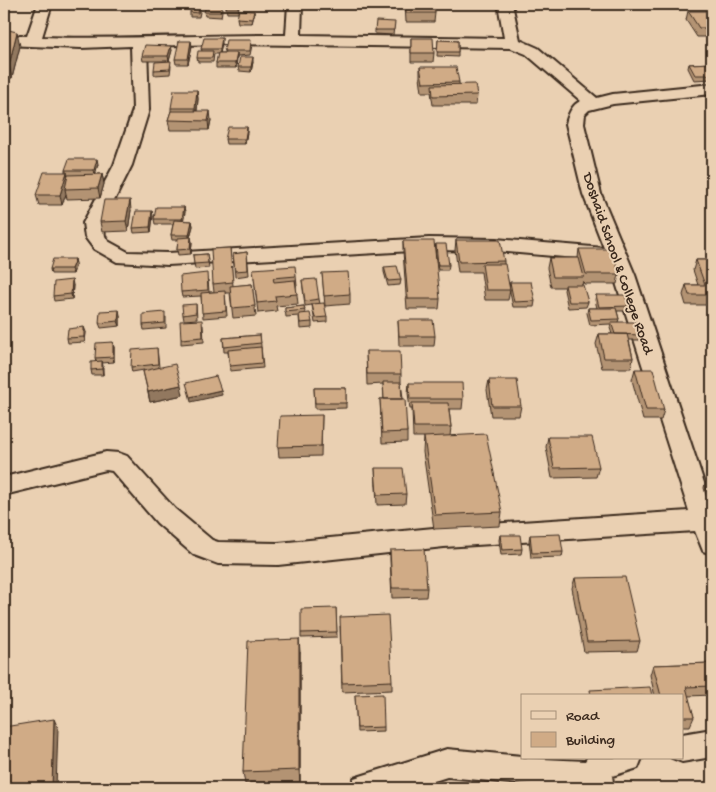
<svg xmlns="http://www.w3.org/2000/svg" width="716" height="792" font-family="'Gochi Hand',sans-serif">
	<rect width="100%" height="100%" fill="#ead0b2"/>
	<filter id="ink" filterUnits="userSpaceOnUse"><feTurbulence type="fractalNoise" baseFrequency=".02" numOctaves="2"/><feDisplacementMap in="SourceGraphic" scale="10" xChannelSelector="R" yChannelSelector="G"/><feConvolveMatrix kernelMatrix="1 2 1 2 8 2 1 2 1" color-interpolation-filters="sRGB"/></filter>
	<g filter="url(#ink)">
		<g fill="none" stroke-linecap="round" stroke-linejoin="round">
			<defs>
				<path id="street" d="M38 4H52L42 37C123 40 204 34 286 35L288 4H302L301 35 504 38 498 4H512L520 40 538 48 597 98 613 94 712 84V94L613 104 589 110 585 114 584 124 601 194 635 275 712 507V554L703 551 695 531 444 547 278 565 218 564 194 555 157 523 112 471 106 470 4 495V477L106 452 119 453 127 456 175 509 212 540 218 542 278 543 444 527 689 511 609 261 496 251 429 250 168 265 117 262 94 249 85 237 83 223 114 165 133 110 131 46 81 48 4 45V35L27 36ZM221 44 511 48 526 54 581 101C572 104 568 115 566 124L583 194 604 248 496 239 429 238 168 253 128 252 108 241 105 236 103 223 132 165 149 110 147 46Z
					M712 729V757L682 762 672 758H682V734Z
					M447 749 522 756V758L585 761 587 758H642L638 768 612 776 614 788H563L447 777 412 788H350L354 778Z"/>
			</defs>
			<!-- street casing -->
			<use href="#street" stroke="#3b2a1e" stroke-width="4"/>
			<!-- street -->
			<use href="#street" fill="#ead0b2" fill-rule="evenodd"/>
		</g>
		<!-- wall -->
		<path fill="#b39373" stroke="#3b2a1e" d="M227 4H242L241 6H239L238 13H227L226 8Z
			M405 4H434L435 13 434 22H406Z
			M222 6V11L221 17 205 16 204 12Z
			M199 7 200 12 199 17H190V12Z
			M254 11V15L252 23H238L237 18Z
			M688 11 712 20V37H697L686 20Z
			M394 27 393 35 375 34V30Z
			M4 29 20 46 12 78 4 79Z
			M411 38 434 53 433 62H411Z
			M438 40 458 41V57L437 56Z
			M222 43 220 53H224V51L252 45 250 55 237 56 236 68H216V63L218 54H214L213 62H198L197 58 202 51 201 49Z
			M192 46 188 64H176L175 59Z
			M172 50 169 61 171 66 170 74 154 75V70L167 61H143L142 56Z
			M253 62 251 72 239 71 238 67Z
			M712 63V79L694 80 688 68 689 64Z
			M420 67 459 82V84L477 95 476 105H433L431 92H422L420 77Z
			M197 90 198 99 197 111 211 120 209 130H170L168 120 171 111V108Z
			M247 127V132L245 144H226L225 139Z
			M98 164 95 174H102L104 184 100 198 67 199 66 194 62 205H39L36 195 65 172V170Z
			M184 207 185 212 183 221H192L193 226 190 237 192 242 191 254 178 255 177 250 178 240H172L171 235 173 224H155L154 219Z
			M131 210 128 231 102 232 100 222Z
			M153 216 151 232 134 233 133 228Z
			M456 240 504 261V264L510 290 508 300H485L481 272H458L455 250Z
			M403 241 440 299 439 309H407L403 251Z
			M436 244 449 265 448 270H438L435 249Z
			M230 248 233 286 252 284 256 316 233 318 230 293H225L227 316 203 318 201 296 182 297 181 292 208 279 209 292H214L213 284Z
			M579 249 619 274 617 284H584L583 281 582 285 588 302 586 307 568 308 564 290 565 287H551L547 268 549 258H578Z
			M247 252 249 275 235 277 233 254Z
			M207 254 209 268 195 269 193 255Z
			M75 259 76 264 73 274H51L50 269Z
			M696 260H712V305H686L683 295 686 285H698L693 270Z
			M384 267 401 280 400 285 388 286 384 272Z
			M253 269 296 276 297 286H296L298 304 276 306 277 311 258 313Z
			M322 273 350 294V304L325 306Z
			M302 280 319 299 320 304 327 317V322L315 323 312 305 305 306Z
			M510 282 535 301 534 307H513L509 288Z
			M73 285 72 299 54 301 53 296Z
			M596 295 628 306 627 311H617L619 319 618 322 641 335 640 340H629L633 358 631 368H602L596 344 599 334H612L610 328 611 324 590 325 587 313 588 308H597L595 300Z
			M196 304 197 319 184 320 183 315Z
			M304 306 305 313 312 322V328L300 329 299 316 286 317 285 308Z
			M120 315V326L101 328 99 323Z
			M166 317V328L144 330 143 325Z
			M398 320 435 336 434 346H399Z
			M203 325 204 342 181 344V339Z
			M86 332 85 342 68 343 67 338Z
			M260 335 263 368 230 371 228 352H224L223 338Z
			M114 347V362L102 363 103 375H92L91 370 96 361 95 358Z
			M157 348 159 367 183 395 150 402 143 371 144 370 132 372 131 367Z
			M366 351 401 374V382L407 432V442L382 443 380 399H384L383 384 367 385Z
			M635 369 664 410 661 420H643L632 380Z
			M489 380 521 406 519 416H491L487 390Z
			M409 383 463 399 462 409H449L451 427 450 436 502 512 500 526 434 529 423 452 424 437H413L412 409H410L408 393Z
			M314 388H346V408L315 409Z
			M322 415 321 456 279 457 278 447Z
			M548 437 599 467 596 477 552 478 546 447Z
			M375 468 406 494 405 504 377 505Z
			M712 482V515L704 488 705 483Z
			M500 535 522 549 521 554 501 555 499 540Z
			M530 535 563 552 562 557 531 558 529 540Z
			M390 550 427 588 426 597 392 598 390 560Z
			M575 578 640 641 637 651 584 652 572 588Z
			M336 608 337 637 301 638V633Z
			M340 626 392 681V690L342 692Z
			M300 652V782L245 784 243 772Z
			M712 663V695L688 696 694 717 690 726H682V696H655L650 675 653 665Z
			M355 695 384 727V731L357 732Z"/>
		<!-- shaded-wall -->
		<path fill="#92785e" stroke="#3b2a1e" d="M4 4H5L6 9 4 16Z
			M254 11V15L252 23V19Z
			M17 32 20 46 12 78 9 65Z
			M222 38V43L220 54V49Z
			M191 41 192 46 188 64V59Z
			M171 46 172 50 169 61 168 56Z
			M237 53V57L236 68 235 63Z
			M253 57V62L251 72V67Z
			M197 90 198 99 196 117 195 108Z
			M210 111 211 120 209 130 208 121Z
			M247 127V132L245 144V139Z
			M97 159 98 164 95 175 94 170Z
			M67 172 69 182 65 189 66 194 62 205 60 195Z
			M102 174 104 184 100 198 98 188Z
			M130 200 131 210 128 231 126 221Z
			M184 207 185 212 183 224 182 219Z
			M152 211 153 216 151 232 150 227Z
			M192 221 193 226 189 240V235Z
			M191 237 192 242 191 254 190 249Z
			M75 259 76 264 73 274 71 269Z
			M72 280 73 285 72 299 71 294Z
			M119 310 120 315V326L118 321Z
			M84 327 86 332 85 342 84 337Z
			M113 342 114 347V362L113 357Z
			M102 361 103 366V375L102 369Z
			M181 385 183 395 150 402 148 392Z
			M221 390 222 395 191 402 190 397Z
			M299 639 300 652V782L299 770Z
			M54 719 58 728 56 788H52Z"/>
		<!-- building -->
		<path fill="#d0ab86" stroke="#3b2a1e" d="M227 4H239L238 8H226Z
			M406 4H434L435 13H406Z
			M206 6H222L220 12H204Z
			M191 7H199L198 13 190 12Z
			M239 10 254 11 252 19 237 18Z
			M688 11H706L712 20V28H699Z
			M376 21 395 22 394 30H375Z
			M4 29 17 32 9 65H4Z
			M204 38H222L220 49H201Z
			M411 38H433L434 53H411Z
			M226 40H251L250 51H224Z
			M438 40 458 41V52H437Z
			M179 41H191L188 59H175Z
			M145 45 171 46 168 56H142Z
			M198 51H213L212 58H197Z
			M218 53H237L235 63H216Z
			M240 57H253L251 67H238Z
			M171 61 170 69 154 70 155 62Z
			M712 63V75H695L689 64Z
			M420 67H456L459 82 423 83Z
			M475 84 477 95 433 96 432 85Z
			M174 90H197L195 108H171Z
			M171 111H210L208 121 168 120Z
			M228 127H247L245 139H225Z
			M69 159H97L94 170H65Z
			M44 172H67L60 195H36Z
			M102 174 98 188 65 189 68 175Z
			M104 200H130L126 221 100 222Z
			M156 207H184L182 219H154Z
			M136 211H152L150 227 133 228Z
			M174 220 192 221 189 235H171Z
			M191 237 190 249 177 250 178 238Z
			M456 240H500L504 261 459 262Z
			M403 241H434L440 299H408Z
			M436 244H446L449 265H438Z
			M230 248 233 282 213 284 211 249Z
			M579 249H612L619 274H586Z
			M247 252 248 270 235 271 233 254Z
			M207 254 208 263 194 264 193 255Z
			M549 258H579L584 277H553Z
			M53 259H75L71 269H50Z
			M696 260H712V295H689L686 285H705Z
			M482 264H505L510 290H486Z
			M295 266 296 276 273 278 274 282 295 280 297 294 275 296 276 301 257 303 253 269Z
			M397 266 401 280 388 281 384 267Z
			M348 272 350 294 324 296 322 273Z
			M207 273 208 290 181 292 180 276Z
			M316 279 319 299 305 301 302 280Z
			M72 280 71 294 53 296 54 282Z
			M510 282H531L535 301 514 302Z
			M252 284 255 306 232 308 230 286Z
			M565 285H583L588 302H569Z
			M225 291 226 311 202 313 201 293Z
			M596 295H625L628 306 599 307Z
			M324 303 327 317 315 318 312 304Z
			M196 304V313L183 315 182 305Z
			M304 306 305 310 285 312V308Z
			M588 308H616L619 319 591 320Z
			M119 310 118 321 99 323 100 311Z
			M165 312V323L143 325V314Z
			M310 313 312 322 300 323 299 314Z
			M202 320 203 337 181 339 180 321Z
			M398 320H433L435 336H399Z
			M611 322H638L641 335 615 334Z
			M84 327V337L67 338 68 329Z
			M599 334H627L633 358H604Z
			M260 335 261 343 224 347 223 338Z
			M113 342V357L95 358 96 343Z
			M261 347 262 363 230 366 228 350Z
			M157 348 158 364 131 367 132 350Z
			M366 351H400L401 374H367Z
			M102 361V369L91 370V362Z
			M175 364 181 385 148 392 143 371Z
			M635 369H653L664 410H646Z
			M216 376 221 390 190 397 186 383Z
			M489 380H517L521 406H492Z
			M383 382H401L402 399H384Z
			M409 383H462L463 399H410Z
			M314 388H346V403H315Z
			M380 399H405L407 432 382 433Z
			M412 403H448L451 427H414Z
			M322 415 321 446 278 447 280 416Z
			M486 434 502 512 435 515 424 437Z
			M548 437H592L599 467 554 468Z
			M375 468H403L406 494 377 495Z
			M712 482V504L705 483Z
			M560 534 563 552 532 553 530 535Z
			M500 535H520L522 549 502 550Z
			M424 549 427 588H392L390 550Z
			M625 577 640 641 587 642 575 578Z
			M336 608 337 632 301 633V609Z
			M388 615 392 681 342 683 340 617Z
			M299 639V770L243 772 248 641Z
			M712 663V686L686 687 694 717H682V696H661L653 665Z
			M650 687 652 696H591L590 690Z
			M383 694 384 727 357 728 355 695Z
			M54 719 52 788H4V727Z
			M633 785H712V788H634Z"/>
	</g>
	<g text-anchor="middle" stroke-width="4" stroke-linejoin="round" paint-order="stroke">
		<!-- street labels -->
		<g font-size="15" fill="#3b2a1e" stroke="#ead0b2">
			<text transform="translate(619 263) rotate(71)" y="5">Doshaid School &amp; College Road</text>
		</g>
	</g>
	<!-- margin -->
	<rect width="716" height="792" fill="none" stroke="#ead0b2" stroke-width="20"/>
	<rect x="10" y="10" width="696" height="772" fill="none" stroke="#3b2a1e" stroke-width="2" filter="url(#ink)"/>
	<!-- legend -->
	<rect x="521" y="694" width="162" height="65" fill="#ead0b2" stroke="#a48e77"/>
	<rect x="531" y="711" width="25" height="8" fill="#ead0b2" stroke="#a48e77"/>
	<text x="566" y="720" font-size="15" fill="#3b2a1e">Road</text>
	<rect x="531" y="732" width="25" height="15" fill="#d0ab86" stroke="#a48e77"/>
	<text x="566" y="744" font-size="15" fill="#3b2a1e">Building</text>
</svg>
